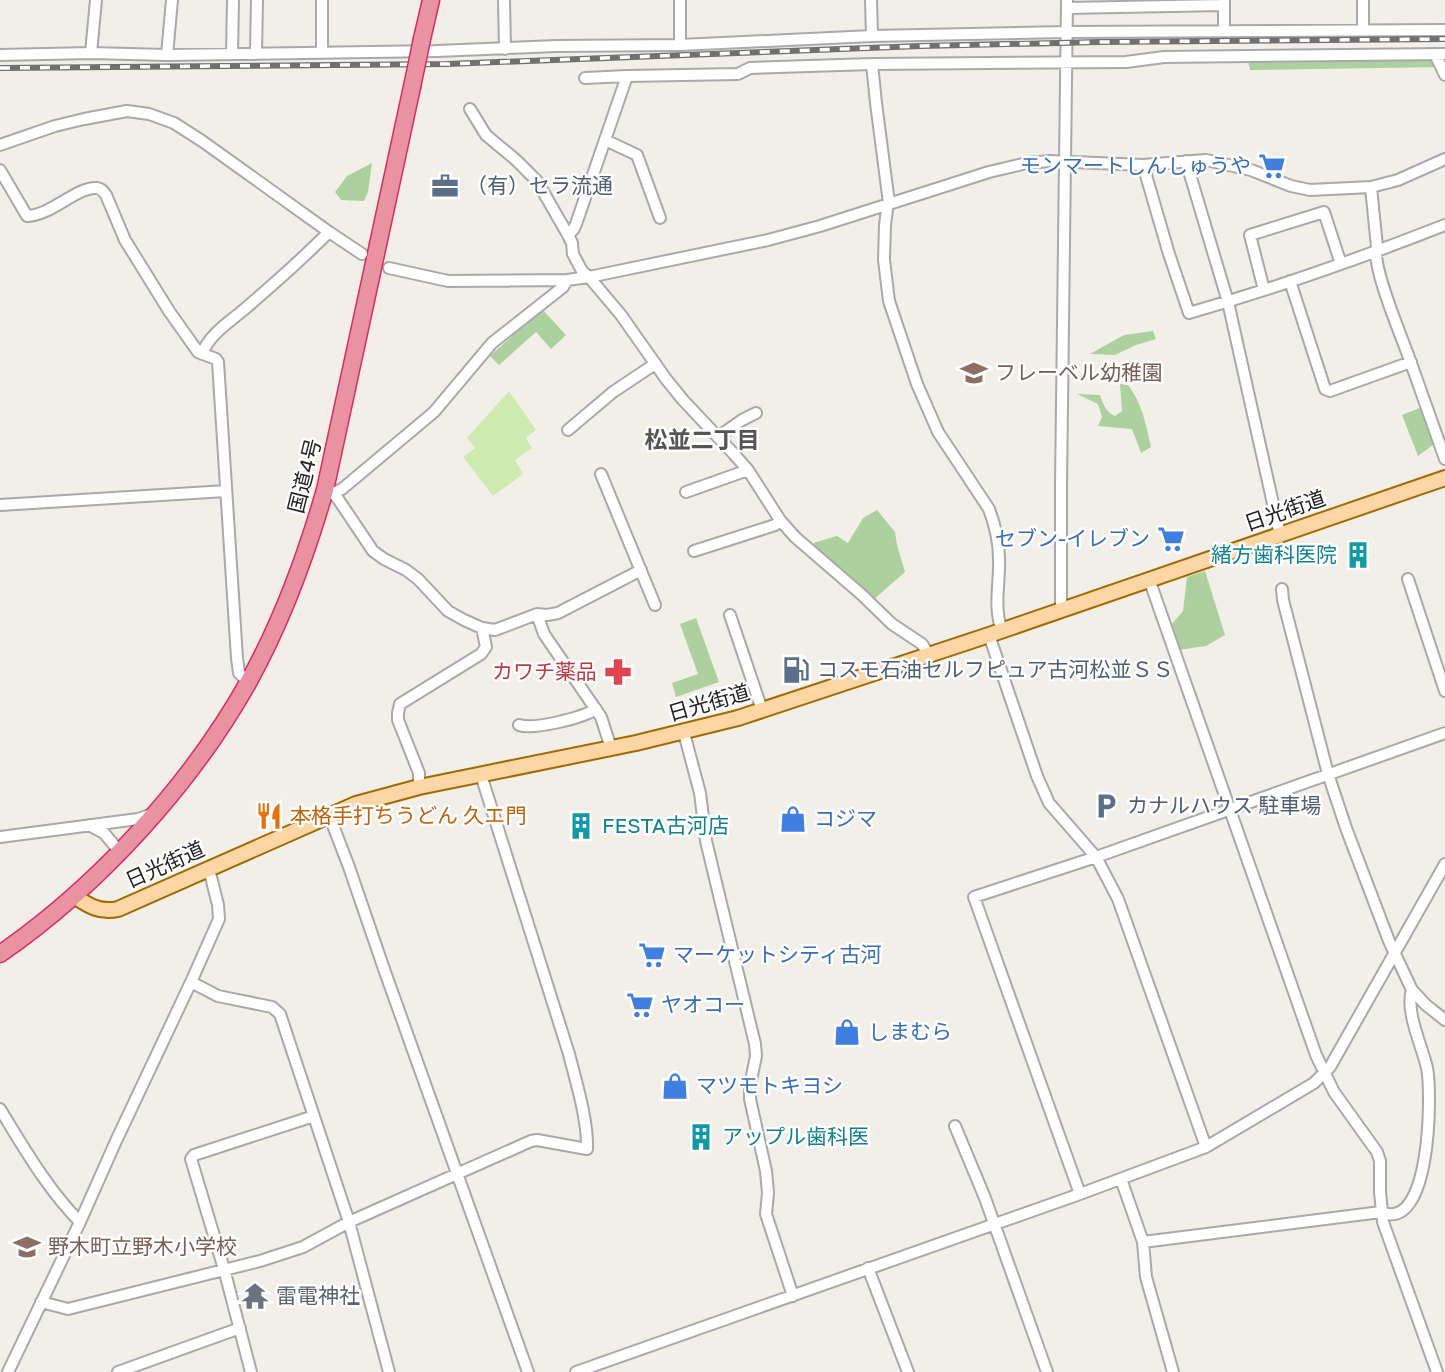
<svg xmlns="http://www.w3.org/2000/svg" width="1445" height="1372" font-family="'Golos Text','Noto Sans JP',sans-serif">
	<rect width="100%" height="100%" fill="#f2efe9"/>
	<!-- grass -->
	<path fill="#cdebb0" d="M509 391 536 430 526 438 532 448 515 460 523 474 493 496 463 457 475 448 467 438Z"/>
	<!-- forest -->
	<path fill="#add19e" d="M1445 54V67L1250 70 1247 56Z
		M372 163 368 192 364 201 341 200 335 192 347 176Z
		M542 309 566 335 551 349 536 332 499 365 490 356Z
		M1153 331 1156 339 1136 345 1115 355 1090 354 1124 335Z
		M1120 384 1128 385C1142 403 1146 424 1151 447L1141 453 1132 429 1098 426 1102 417 1098 404 1077 394 1100 395C1103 404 1106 412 1115 416L1122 411Z
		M1430 404 1441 439 1418 456 1402 415Z
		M877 510 895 532 897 545 905 572 873 600 818 550 813 543 837 536 848 543 863 518Z
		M1205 571 1225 635 1206 646 1178 650 1172 624 1183 611 1187 577Z
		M696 618 719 682 676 697 672 683 698 674 680 624Z"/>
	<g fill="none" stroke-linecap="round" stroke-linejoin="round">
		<defs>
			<path id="minor" d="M504 0 505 49
				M871 0 872 36
				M1224 0V31
				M1363 0V30
				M1067 8 1224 5
				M680 45V0
				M322 52V0
				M91 53 96 0
				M232 54 233 1
				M256 54 257 0
				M1435 54 1445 75
				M0 55 91 53 167 55 437 51 556 46 680 45 872 36 1067 32 1445 30
				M167 55 172 0
				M872 64 876 103 889 203 887 209 885 225 884 260 889 301 917 384 938 432 989 509C995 525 999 541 999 559 1000 584 993 606 1002 631
				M585 78 627 76
				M470 109 486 135 516 160 537 181 568 235 572 243 573 254 582 271 589 277 621 315 666 379 683 400 733 453 748 470 780 520 795 537 861 594 892 624 922 644 929 655
				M605 140 637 155 660 218
				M0 145 55 126 84 119 127 111 149 114 174 123 202 141 329 232 362 254
				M1186 161 1228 302 1280 535
				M1143 165 1169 254 1189 313C1276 288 1361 258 1445 225
				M0 170 27 216C50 216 78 186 97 188 102 189 103 191 106 195L125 240 169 311 198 352 216 359 218 362 237 658 239 673 248 682
				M1371 187 1377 247C1370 265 1405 344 1412 366 1423 397 1434 428 1445 459
				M568 235 573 230 576 224 627 76 738 74 750 68 872 64 1126 62 1164 57 1445 54
				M389 268 448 281 567 280 589 277 768 240 820 226 989 172 1027 163 1050 161 1143 165 1206 160 1251 170 1291 186 1310 190 1371 187 1398 180 1445 159
				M1290 281 1325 389 1330 391 1411 362
				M1264 290 1250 235 1324 212 1341 264
				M202 354C209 334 231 321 247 307 275 283 303 258 329 232
				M568 430 613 392 655 364
				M718 437 742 420 756 413
				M601 474 655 605
				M325 490 333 493 338 499 373 551 384 559 406 570 418 579 448 611 464 620 482 628 495 630 537 614 547 615 558 613 641 570
				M686 492 748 470
				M333 493 342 489 434 412 492 343 563 287 567 280
				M0 505 226 491
				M694 551 775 525 780 520
				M1149 579 1316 1055 1334 1092 1377 1152 1380 1161V1192L1383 1222 1437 1372
				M1408 579 1445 691
				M1282 589 1283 600 1328 774 1346 828 1389 941 1412 990 1426 1005 1445 1020
				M1061 610V486L1067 0
				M537 614 544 634 601 717 611 748
				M730 615 762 710
				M989 635 1037 776 1049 803 1096 857 1445 733
				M519 725C534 730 582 718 596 709
				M684 733 700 793 706 841 755 1044 756 1056 750 1085V1099L766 1171 768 1193 766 1214 793 1296
				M419 787V773L398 720V713L400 704 481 654 486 647 482 628
				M329 815 349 867 384 969 528 1372
				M89 825 104 833 119 851
				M0 837 138 819 152 814
				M191 982 218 996 272 1007 280 1014 349 1222 389 1372
				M0 1109C24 1148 48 1190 80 1222
				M955 1126 985 1198 1047 1372
				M1121 1179 1143 1242 1146 1277 1173 1372
				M1080 1194 974 897 1096 857 1118 899 1206 1147
				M1143 1242 1381 1212C1431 1234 1432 1094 1427 1068 1422 1046 1405 1011 1412 990
				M868 1268 908 1372
				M41 1302 68 1309 260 1261 303 1247 349 1222 531 1141 537 1140 587 1149C588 1120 576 1082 569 1054L481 775
				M8 1372 80 1222 116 1141 191 982 219 919 218 905 211 877 207 870
				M118 1372 240 1328
				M251 1372 224 1269 191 1159 194 1155 314 1116
				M576 1372 1080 1194 1206 1147 1314 1083 1330 1067 1445 864"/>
			<path id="major" d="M74 896C89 906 100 913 118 909L356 804 419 787 636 743 738 718 989 635 1445 478"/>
			<path id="highway" d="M422 39 431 0
				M0 954C97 887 191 785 249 681 282 621 306 556 325 490L412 87"/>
		</defs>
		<!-- minor casing -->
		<use href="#minor" stroke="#a9a9a9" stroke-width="14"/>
		<!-- major casing -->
		<use href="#major" stroke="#a06b00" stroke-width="18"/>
		<!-- highway casing -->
		<use href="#highway" stroke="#dc2a67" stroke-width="19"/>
		<!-- minor -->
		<use href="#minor" stroke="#fff" stroke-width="10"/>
		<!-- major -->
		<use href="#major" stroke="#fcd6a4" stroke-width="14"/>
		<!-- highway -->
		<use href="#highway" stroke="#e892a2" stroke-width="16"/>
		<defs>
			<path id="rail" d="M0 68 447 64 921 46 1100 42 1445 39"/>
		</defs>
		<!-- rail casing -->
		<use href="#rail" stroke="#707070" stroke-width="6"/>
		<!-- rail -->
		<use href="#rail" stroke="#fff" stroke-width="3.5" stroke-dasharray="10" stroke-linecap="butt"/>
		<defs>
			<path id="highway-bridge" d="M412 87 422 39"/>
		</defs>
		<!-- highway-bridge casing -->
		<use href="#highway-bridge" stroke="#dc2a67" stroke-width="19" stroke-linecap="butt"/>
		<!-- highway-bridge -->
		<use href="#highway-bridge" stroke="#e892a2" stroke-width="16"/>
	</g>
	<!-- icons -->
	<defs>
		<symbol id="supermarket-bare" viewBox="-9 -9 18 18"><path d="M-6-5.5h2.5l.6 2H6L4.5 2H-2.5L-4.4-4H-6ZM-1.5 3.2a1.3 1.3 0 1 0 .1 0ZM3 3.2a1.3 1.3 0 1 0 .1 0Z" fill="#3f7fe0" stroke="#fff" stroke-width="2.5" paint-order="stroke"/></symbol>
		<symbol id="office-bare" viewBox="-9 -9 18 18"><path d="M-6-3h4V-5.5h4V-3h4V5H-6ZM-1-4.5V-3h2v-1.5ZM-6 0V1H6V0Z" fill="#5c6f8a" stroke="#fff" stroke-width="2.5" paint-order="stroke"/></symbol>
		<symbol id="school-bare" viewBox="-9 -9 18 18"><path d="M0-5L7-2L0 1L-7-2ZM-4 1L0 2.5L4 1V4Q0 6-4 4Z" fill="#8d6e63" stroke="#fff" stroke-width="2.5" paint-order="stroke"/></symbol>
		<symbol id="building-bare" viewBox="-9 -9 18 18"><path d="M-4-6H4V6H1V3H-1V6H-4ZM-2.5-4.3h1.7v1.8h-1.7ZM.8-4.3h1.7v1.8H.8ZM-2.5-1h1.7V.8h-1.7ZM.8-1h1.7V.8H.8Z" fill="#0f9aa8" stroke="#fff" stroke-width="2.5" paint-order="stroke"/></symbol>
		<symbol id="fuel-bare" viewBox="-9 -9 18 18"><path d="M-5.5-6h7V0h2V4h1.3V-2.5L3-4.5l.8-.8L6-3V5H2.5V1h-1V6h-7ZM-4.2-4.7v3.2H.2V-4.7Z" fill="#5c6f8a" stroke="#fff" stroke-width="2.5" paint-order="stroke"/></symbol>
		<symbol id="pharmacy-bare" viewBox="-9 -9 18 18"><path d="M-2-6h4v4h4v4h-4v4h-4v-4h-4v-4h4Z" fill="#e0444e" stroke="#fff" stroke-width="2.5" paint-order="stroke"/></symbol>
		<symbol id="parking-bare" viewBox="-9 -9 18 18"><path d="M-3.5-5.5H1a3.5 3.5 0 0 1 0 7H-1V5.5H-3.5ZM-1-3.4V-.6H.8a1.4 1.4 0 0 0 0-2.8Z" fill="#5c6f8a" stroke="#fff" stroke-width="2.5" paint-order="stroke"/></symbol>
		<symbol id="restaurant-bare" viewBox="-9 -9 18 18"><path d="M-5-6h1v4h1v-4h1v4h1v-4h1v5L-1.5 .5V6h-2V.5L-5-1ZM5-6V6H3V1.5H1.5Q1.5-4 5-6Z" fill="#e8710a" stroke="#fff" stroke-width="2.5" paint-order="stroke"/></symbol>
		<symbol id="shop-bare" viewBox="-9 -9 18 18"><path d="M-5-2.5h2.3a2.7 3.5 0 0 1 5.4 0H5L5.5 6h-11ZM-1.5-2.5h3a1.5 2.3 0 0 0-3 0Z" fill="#3f7fe0" stroke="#fff" stroke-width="2.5" paint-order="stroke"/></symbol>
		<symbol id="temple-bare" viewBox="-9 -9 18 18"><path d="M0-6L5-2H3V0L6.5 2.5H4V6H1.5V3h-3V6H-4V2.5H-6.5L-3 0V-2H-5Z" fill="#6b7280" stroke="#fff" stroke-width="2.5" paint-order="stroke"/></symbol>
	</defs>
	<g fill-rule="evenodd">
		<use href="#supermarket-bare" x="1253" y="147" width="38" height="38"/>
		<use href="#office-bare" x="426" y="167" width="38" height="38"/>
		<use href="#school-bare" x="955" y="354" width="38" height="38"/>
		<use href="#supermarket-bare" x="1152" y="520" width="38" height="38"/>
		<use href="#building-bare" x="1339" y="536" width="38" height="38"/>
		<use href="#fuel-bare" x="777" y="651" width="38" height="38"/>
		<use href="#pharmacy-bare" x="599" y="653" width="38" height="38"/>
		<use href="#parking-bare" x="1087" y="787" width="38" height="38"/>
		<use href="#restaurant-bare" x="250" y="797" width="38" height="38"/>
		<use href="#shop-bare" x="774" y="800" width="38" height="38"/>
		<use href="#building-bare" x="562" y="807" width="38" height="38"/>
		<use href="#supermarket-bare" x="633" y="936" width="38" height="38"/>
		<use href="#supermarket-bare" x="621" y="986" width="38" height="38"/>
		<use href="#shop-bare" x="828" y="1013" width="38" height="38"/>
		<use href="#shop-bare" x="656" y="1067" width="38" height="38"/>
		<use href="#building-bare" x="682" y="1118" width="38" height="38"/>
		<use href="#school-bare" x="8" y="1228" width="38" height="38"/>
		<use href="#temple-bare" x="236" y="1277" width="38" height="38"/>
	</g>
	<g text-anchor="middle" stroke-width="5" stroke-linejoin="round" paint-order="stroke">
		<!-- shop labels -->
		<g font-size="21" fill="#366cbe" stroke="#fff" text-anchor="start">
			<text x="1251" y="173" text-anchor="end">モンマートしんしゅうや</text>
			<text x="1150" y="546" text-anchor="end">セブン-イレブン</text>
			<text x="814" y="826">コジマ</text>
			<text x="673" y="962">マーケットシティ古河</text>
			<text x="661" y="1012">ヤオコー</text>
			<text x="868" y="1039">しまむら</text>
			<text x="696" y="1093">マツモトキヨシ</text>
		</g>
		<!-- service labels -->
		<g font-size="21" fill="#4e5e75" stroke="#fff" text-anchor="start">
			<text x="466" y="193">（有）セラ流通</text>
			<text x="817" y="677">コスモ石油セルフピュア古河松並ＳＳ</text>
			<text x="1127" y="813">カナルハウス 駐車場</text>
		</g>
		<!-- education labels -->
		<g font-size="21" fill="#785e54" stroke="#fff" text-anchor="start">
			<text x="995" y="380">フレーベル幼稚園</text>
			<text x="48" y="1254">野木町立野木小学校</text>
		</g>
		<!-- street labels -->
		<g font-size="21" fill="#222" stroke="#fff">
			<text transform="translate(305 476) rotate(-76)" y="7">国道4号</text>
			<text transform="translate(1285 511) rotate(-19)" y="7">日光街道</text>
			<text transform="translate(709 703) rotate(-16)" y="7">日光街道</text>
			<text transform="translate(165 865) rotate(-24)" y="7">日光街道</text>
		</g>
		<!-- culture labels -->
		<g font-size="21" fill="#0d838f" stroke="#fff" text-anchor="start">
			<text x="1337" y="562" text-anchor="end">緒方歯科医院</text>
			<text x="602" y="833">FESTA古河店</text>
			<text x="722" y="1144">アップル歯科医</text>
		</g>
		<!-- health labels -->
		<g font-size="21" fill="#be3a42" stroke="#fff" text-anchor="end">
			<text x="597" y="679">カワチ薬品</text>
		</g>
		<!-- food labels -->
		<g font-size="21" fill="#c56008" stroke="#fff" text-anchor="start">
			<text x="290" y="823">本格手打ちうどん 久エ門</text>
		</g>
		<!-- worship labels -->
		<g font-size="21" fill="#5b616d" stroke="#fff" text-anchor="start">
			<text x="276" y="1303">雷電神社</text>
		</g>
		<!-- neighbourhood labels -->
		<g font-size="23" font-weight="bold" fill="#555" stroke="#fff">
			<text x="702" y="448">松並二丁目</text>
		</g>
	</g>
</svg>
